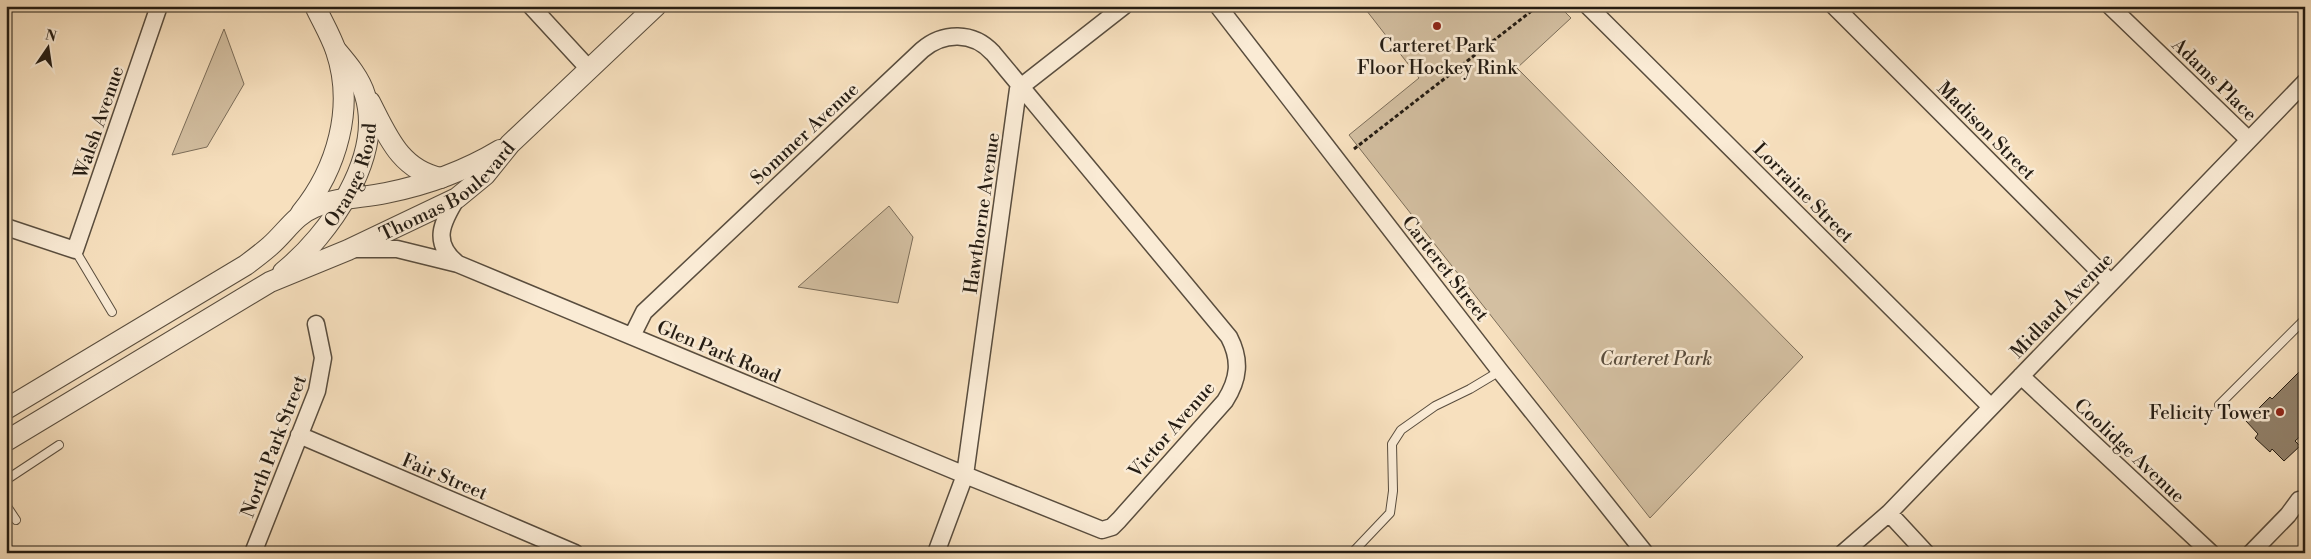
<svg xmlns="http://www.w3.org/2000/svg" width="2311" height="559" font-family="'Libre Bodoni',serif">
	<rect width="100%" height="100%" fill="#f7e0be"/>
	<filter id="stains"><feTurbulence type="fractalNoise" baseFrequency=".004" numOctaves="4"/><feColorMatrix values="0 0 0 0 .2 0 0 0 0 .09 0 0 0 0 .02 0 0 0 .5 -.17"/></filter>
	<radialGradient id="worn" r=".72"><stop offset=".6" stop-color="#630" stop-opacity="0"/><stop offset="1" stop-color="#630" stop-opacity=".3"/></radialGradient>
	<!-- green -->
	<path fill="#d3bfa1" stroke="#7c6e5a" d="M1363 6H1559L1571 18 1517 68 1803 357 1650 518 1349 135 1419 78Z
		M224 29 244 84 207 147 172 155Z
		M889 206 913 237 898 303 798 287Z"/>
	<!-- building -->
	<path fill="#92826c" stroke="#241c13" d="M2305 366V432L2295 441 2300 446 2284 461 2272 449 2270 452 2255 438 2258 434 2246 421 2270 397 2272 399Z"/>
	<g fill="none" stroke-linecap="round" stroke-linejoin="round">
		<defs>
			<path id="service" d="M75 250 112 312
				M2219 405 2305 319
				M6 480 59 445
				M6 505 16 520
				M1352 553 1390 513 1393 491 1392 444 1401 430 1435 406 1470 389 1500 371"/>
			<path id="minor" d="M531 6 589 69
				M1218 6 1500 371 1645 553
				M1588 6 1991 407
				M1834 6 2111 283
				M2110 6 2249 140
				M457 198C442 222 431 243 458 264
				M6 227 75 250 159 6
				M355 249H397L458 264 965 475 1102 530 1112 527 1119 520 1225 401C1239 379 1241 360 1229 337L993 53C973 31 943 32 922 50L644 312 632 336
				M2021 376 2211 553
				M299 435 575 553
				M1889 513 1926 553
				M253 553 317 391 323 358 316 324
				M936 553 965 475 1018 89 1124 6
				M1843 553 1889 513 2305 82
				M2251 553 2288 515 2299 500"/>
			<g id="tertiary">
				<path d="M370 102C387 135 400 170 441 178"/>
				<path d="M301 213C337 169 355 107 336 51 331 36 322 21 315 6"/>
				<path id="s1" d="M283 272C329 235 384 157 365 95 360 78 347 63 336 50"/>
				<path d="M6 409 246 265C254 259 262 253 270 246 286 232 295 215 315 207 338 197 362 198 386 193 426 185 465 171 500 150"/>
				<path id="s2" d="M6 441 270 282 348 250 457 198 485 175 510 144 656 6"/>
			</g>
		</defs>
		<!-- service casing -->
		<use href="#service" stroke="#594d3e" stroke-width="10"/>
		<!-- minor casing -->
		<use href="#minor" stroke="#594d3e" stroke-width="19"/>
		<!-- tertiary casing -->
		<use href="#tertiary" stroke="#594d3e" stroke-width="22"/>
		<!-- path -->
		<path stroke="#241c13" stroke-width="3" stroke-dasharray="4 2.5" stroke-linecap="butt" d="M1354 149 1538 6"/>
		<!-- service -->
		<use href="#service" stroke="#faebd5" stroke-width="8"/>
		<!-- minor -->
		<use href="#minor" stroke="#faebd5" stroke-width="16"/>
		<!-- tertiary -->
		<use href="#tertiary" stroke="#faebd5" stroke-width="20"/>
	</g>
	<!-- markers -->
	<g fill="#8f2418" stroke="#faebd5" stroke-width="2">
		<circle cx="1437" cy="26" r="5"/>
		<circle cx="2280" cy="412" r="5"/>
	</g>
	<g text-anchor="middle" stroke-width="5" stroke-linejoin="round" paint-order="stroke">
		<!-- poi labels -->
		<g font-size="19" fill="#241c13" stroke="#faebd5">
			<text x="1437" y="52">Carteret Park<tspan x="1437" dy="22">Floor Hockey Rink</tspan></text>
			<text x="2270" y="419" text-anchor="end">Felicity Tower</text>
		</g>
		<!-- street labels -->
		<g font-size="19" fill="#241c13" stroke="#faebd5">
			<text transform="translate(2215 79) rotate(44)" y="7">Adams Place</text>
			<text transform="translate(98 122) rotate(-71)" y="7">Walsh Avenue</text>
			<text transform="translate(1987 130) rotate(45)" y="7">Madison Street</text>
			<text transform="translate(804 133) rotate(-43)" y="7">Sommer Avenue</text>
			<text dy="7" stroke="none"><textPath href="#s1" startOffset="121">Orange Road</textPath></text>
			<text transform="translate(1804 192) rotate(45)" y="7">Lorraine Street</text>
			<text dy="7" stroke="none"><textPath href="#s2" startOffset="509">Thomas Boulevard</textPath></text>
			<text transform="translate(981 213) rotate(-82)" y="7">Hawthorne Avenue</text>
			<text transform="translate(1446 268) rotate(52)" y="7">Carteret Street</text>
			<text transform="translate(2061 305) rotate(-46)" y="7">Midland Avenue</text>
			<text transform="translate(719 351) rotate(23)" y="7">Glen Park Road</text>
			<text transform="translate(1171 429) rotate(-49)" y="7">Victor Avenue</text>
			<text transform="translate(273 446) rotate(-69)" y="7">North Park Street</text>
			<text transform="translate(2130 450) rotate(43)" y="7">Coolidge Avenue</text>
			<text transform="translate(445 476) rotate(23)" y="7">Fair Street</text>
		</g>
		<!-- park labels -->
		<g font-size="19" font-style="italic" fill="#594d3e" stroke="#faebd5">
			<text x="1656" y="365">Carteret Park</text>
		</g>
	</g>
	<!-- margin -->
	<rect width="2311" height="559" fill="none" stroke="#f7e0be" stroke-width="25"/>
	<rect x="8" y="8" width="2296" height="544" fill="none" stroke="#241c13" stroke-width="2.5"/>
	<rect x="12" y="12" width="2286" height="534" fill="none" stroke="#241c13"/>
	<!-- north arrow -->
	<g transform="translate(48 48) rotate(13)" stroke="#faebd5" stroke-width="4" paint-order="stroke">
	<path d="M0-4L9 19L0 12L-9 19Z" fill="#241c13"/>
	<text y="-8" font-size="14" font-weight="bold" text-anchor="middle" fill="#241c13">N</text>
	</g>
	<rect width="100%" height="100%" filter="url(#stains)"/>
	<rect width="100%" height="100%" fill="url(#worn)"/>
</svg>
